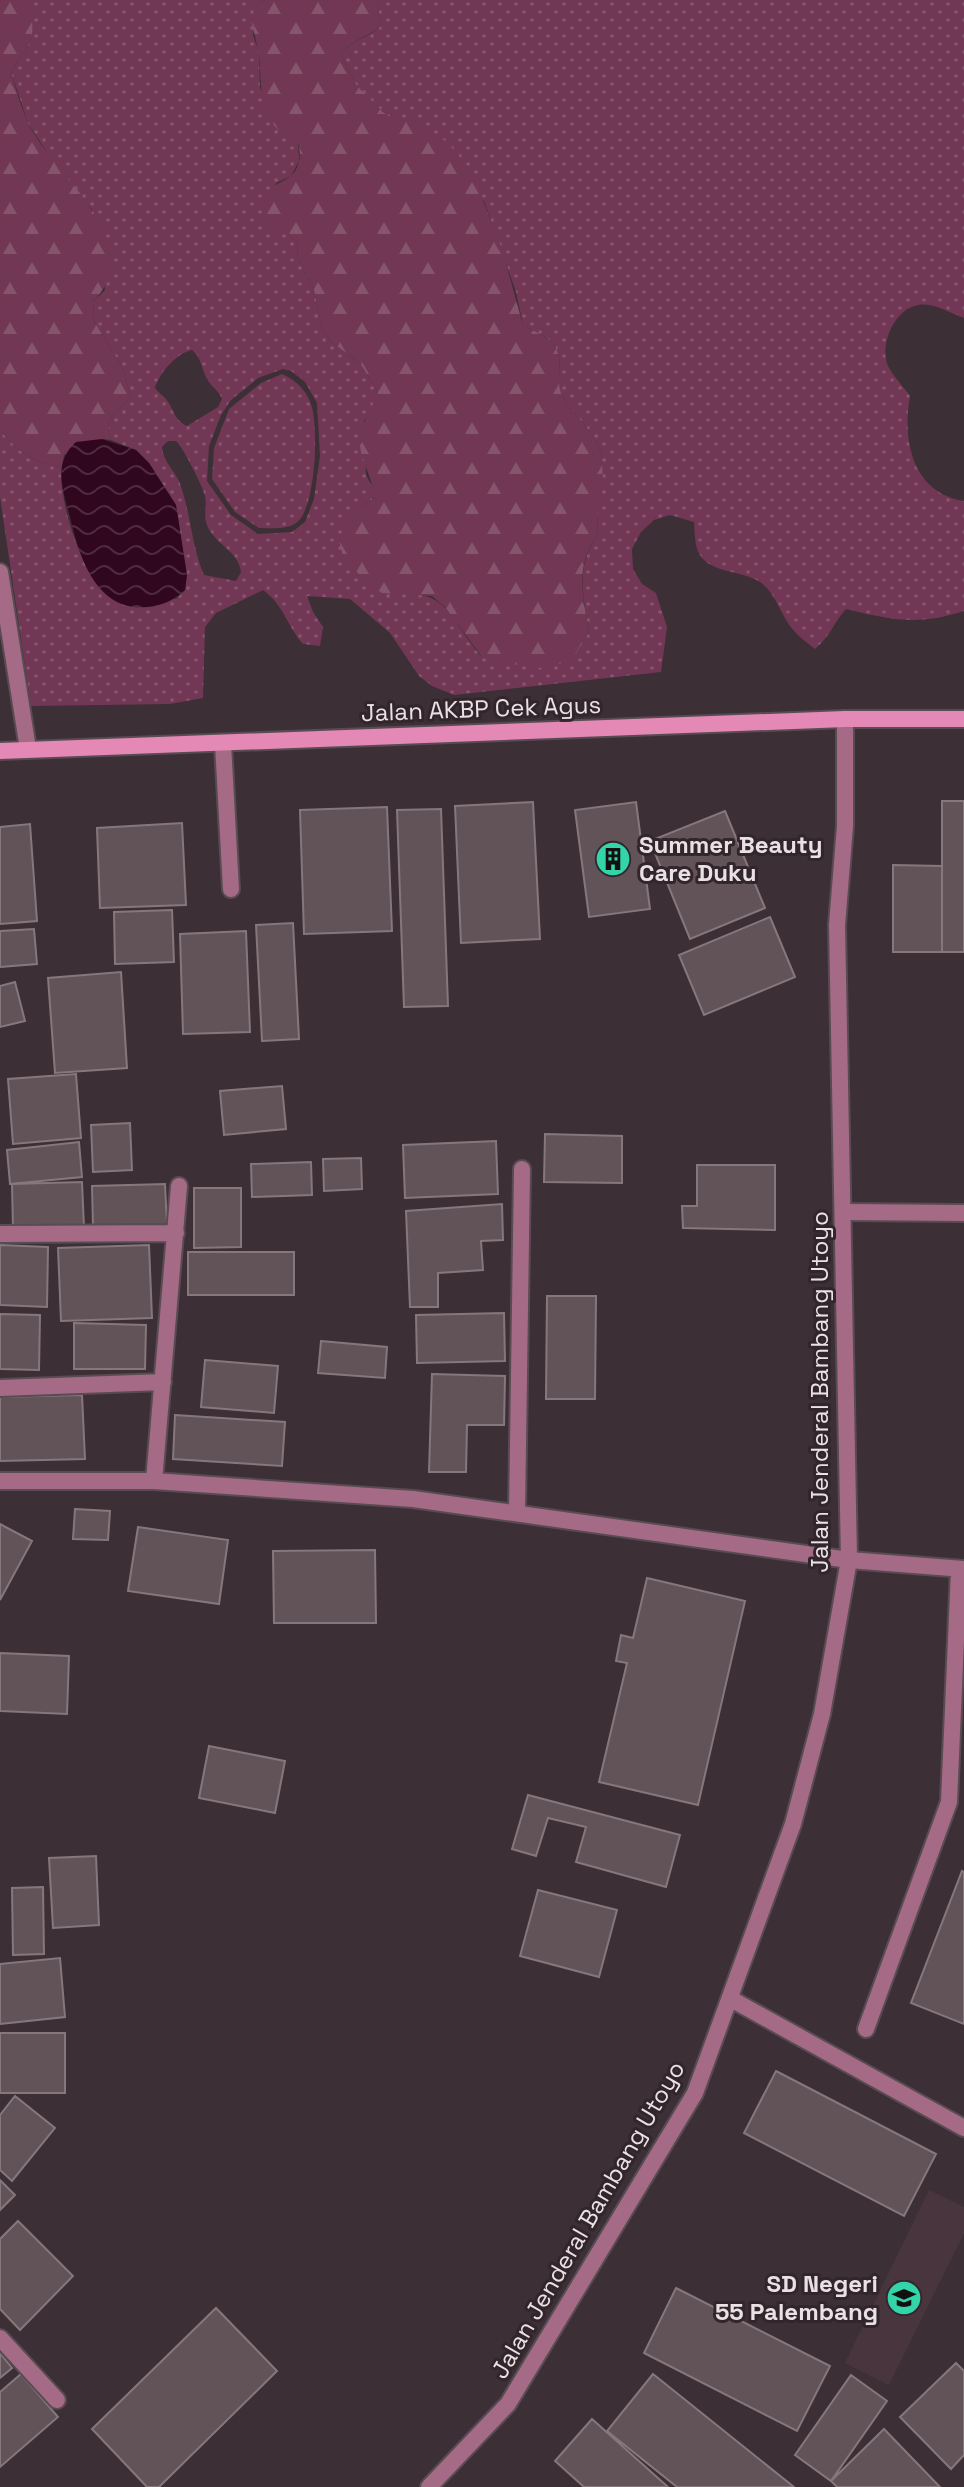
<svg xmlns="http://www.w3.org/2000/svg" width="964" height="2487" font-family="'Space Grotesk',sans-serif">
	<defs>
		<pattern id="green-dots" width="8" height="8" patternUnits="userSpaceOnUse" patternTransform="scale(2)"><rect width="8" height="8" fill="#713755"/><path d="M2 2h.1M6 6h.1" fill="none" stroke="#85546d" stroke-width="1.8" stroke-linecap="round"/></pattern>
		<pattern id="forest-firs" width="22" height="20" patternUnits="userSpaceOnUse" patternTransform="scale(2)"><rect width="22" height="20" fill="#713755"/><path d="M5 1l3.5 6h-7zM16 11l3.5 6h-7z" fill="#85546d"/></pattern>
		<pattern id="water-waves" width="16" height="10" patternUnits="userSpaceOnUse" patternTransform="scale(2)"><rect width="16" height="10" fill="#31071f"/><path d="M0 5q4-4 8 0t8 0" fill="none" stroke="#4f2b3f"/></pattern>
	</defs>
	<rect width="100%" height="100%" fill="#3c2f35"/>
	<!-- built -->
	<path fill="#49353e" d="M929 2190 964 2207V2233L889 2385 845 2363Z"/>
	<!-- green -->
	<path fill="url(#green-dots)" fill-rule="evenodd" d="M32 0H265L259 2 253 35 259 52 260 88 298 142 299 161 291 176 276 183 266 233H284L297 241 298 259 314 290 322 327 330 341 360 363 377 391 374 408 364 421 366 475 374 490 372 500 357 508 382 593C452 590 442 609 482 657L563 662 572 658 589 632C583 595 575 567 598 534 595 509 604 484 602 460 600 435 574 417 563 397 553 380 566 362 554 345 548 336 533 331 523 325L516 292 484 201 370 100 356 85 341 54C354 38 365 40 381 26L377 0H964V318C953 314 941 307 929 305 899 299 878 341 888 366 893 376 903 386 910 396 902 440 912 493 964 501V611C917 626 892 620 846 609 834 622 830 637 815 649 805 641 795 634 788 623 779 609 774 592 760 582 743 571 715 573 702 558 694 549 695 533 694 522L670 515 654 520 641 532 632 549 633 569 642 584 656 593 667 627 661 672 454 695 432 686 419 676 390 633 350 599 307 596 313 612 323 627 320 646 303 644C287 626 284 605 263 590L216 613 205 627 203 698 170 704 31 706 0 497V430C18 451 34 464 62 467 58 499 78 557 97 584L176 599 185 590 187 575 176 505 149 463 136 450 111 440 108 422 131 397 122 367 94 321 93 302 105 290 92 209 57 168 28 123 11 72 32 39ZM192 350C203 359 201 371 209 382 214 389 219 391 222 399L218 407 187 426C173 419 174 408 165 398 162 395 158 392 155 388 159 373 177 353 192 350ZM283 369 291 371 305 382 317 403 320 456 314 499 305 522 292 532 258 534 231 515 207 481 209 446 221 415 231 400 258 378ZM168 441H176C183 447 203 487 205 496 207 505 204 514 206 522 212 544 239 550 241 572L236 581 204 575C191 545 191 512 179 481 173 469 163 461 162 447Z
		M282 374C296 380 306 390 311 404 319 426 316 510 296 523 287 530 270 528 259 528L235 512 212 479 214 448 229 409 261 383Z"/>
	<!-- forest -->
	<path fill="url(#forest-firs)" d="M0 0H32L33 3 32 39 11 72C18 96 24 119 38 140 68 185 146 247 93 302L94 321 122 367 131 397 108 422 111 440 102 439 64 455 62 467C34 464 18 451 0 430Z
		M265 0H377L381 26C365 39 354 38 341 54L356 85 383 112 396 121 419 122 448 143 471 170 502 249 523 325C533 331 548 336 554 345 566 362 553 379 563 397 574 417 600 435 602 460 605 484 595 509 598 534 574 567 583 595 589 632L573 658 548 669 498 662 482 657 445 607 432 596 382 593 367 583 343 557 339 540 346 522 357 508 372 500C377 480 358 461 360 439 361 421 374 409 377 391L360 363 330 341 322 327 314 290 298 259 297 241 284 233H266C250 172 293 193 299 161 301 156 299 147 298 142 256 123 263 94 259 55 257 43 253 30 251 17L259 2Z"/>
	<!-- water -->
	<path fill="url(#water-waves)" d="M102 439 136 450 149 463 176 505 187 575 185 590C174 600 162 606 147 607 96 612 79 556 70 517 63 491 52 463 76 442Z"/>
	<!-- building -->
	<path fill="#625359" stroke="#86777d" stroke-width="2" d="M942 801H964V952H942Z
		M533 802 540 939 461 943 455 806Z
		M636 802 650 909 589 917 575 810Z
		M387 807 392 931 304 934 300 810Z
		M441 809 448 1006 404 1007 397 810Z
		M725 811 765 908 690 939 650 841Z
		M182 823 186 905 100 908 97 828Z
		M30 824 37 921 0 924V827Z
		M893 865 942 866V952H893Z
		M172 910 174 962 115 964 114 912Z
		M770 917 795 977 704 1015 679 955Z
		M293 923 299 1039 262 1041 256 925Z
		M34 929 37 964 0 967V931Z
		M246 931 250 1032 183 1034 180 934Z
		M121 972 127 1068 55 1073 48 978Z
		M15 982 25 1021 0 1027V986Z
		M76 1074 81 1138 13 1144 8 1079Z
		M282 1086 286 1129 224 1135 220 1091Z
		M130 1123 132 1170 93 1172 91 1125Z
		M545 1134 622 1136V1183L544 1182Z
		M496 1141 498 1194 405 1198 403 1145Z
		M79 1142 82 1177 10 1184 7 1150Z
		M361 1158 362 1189 324 1191 323 1159Z
		M311 1162 312 1195 252 1197 251 1164Z
		M697 1165H775V1230L683 1228 682 1206H697Z
		M82 1182 84 1228 13 1230 12 1184Z
		M165 1184 167 1225 93 1228 92 1186Z
		M194 1188H241V1247L194 1248Z
		M502 1204 503 1240 481 1241 483 1270 438 1273V1307H410L406 1211Z
		M0 1245 48 1247 47 1307 0 1305Z
		M149 1245 152 1318 61 1321 58 1248Z
		M188 1252H294V1295H188Z
		M547 1296H596L595 1399H546Z
		M504 1313 505 1361 417 1363 416 1315Z
		M0 1314 40 1315 39 1370 0 1369Z
		M74 1323 146 1325 145 1369H74Z
		M321 1341 387 1347 385 1378 318 1373Z
		M205 1360 278 1366 274 1413 201 1407Z
		M432 1374 505 1376 504 1425H467L466 1472H429Z
		M82 1395 85 1459 0 1461V1397Z
		M175 1415 285 1422 282 1466 173 1459Z
		M75 1509 110 1511 108 1540 73 1539Z
		M0 1524 32 1541 0 1600Z
		M138 1527 228 1540 219 1604 128 1591Z
		M375 1550 376 1623H274L273 1551Z
		M647 1578 745 1601 698 1805 599 1782 627 1663 616 1661 621 1635 633 1638Z
		M0 1653 69 1656 67 1714 0 1711Z
		M209 1746 285 1761 275 1813 199 1798Z
		M528 1795 680 1835 666 1887 576 1862 586 1827 548 1818 536 1856 512 1849Z
		M96 1856 99 1925 53 1928 49 1858Z
		M962 1871 964 1872V2024L911 2003Z
		M43 1887 44 1954 13 1955 12 1888Z
		M538 1890 617 1910 599 1977 520 1956Z
		M60 1958 65 2017 0 2024V1964Z
		M0 2033H65V2093H0Z
		M776 2071 936 2154 904 2216 744 2133Z
		M15 2096 55 2128 12 2181 0 2170V2115Z
		M0 2180 15 2195 0 2210Z
		M18 2221 73 2276 20 2330 0 2309V2239Z
		M676 2288 830 2366 797 2431 644 2353Z
		M216 2308 277 2371 159 2487H147L92 2429Z
		M0 2353 12 2368 0 2378Z
		M956 2363 964 2371V2455L951 2469 900 2417Z
		M21 2374 58 2417 0 2467V2392Z
		M653 2374 794 2487H677L607 2431Z
		M851 2375 887 2401 831 2481 795 2455Z
		M592 2419 668 2487H584L555 2461Z
		M884 2429 940 2487H837L831 2481Z"/>
	<g fill="none" stroke-linecap="round" stroke-linejoin="round">
		<defs>
			<path id="service" d="M223 744 231 889"/>
			<path id="minor" d="M0 572 28 749
				M843 1212 964 1213
				M0 1234 176 1233
				M0 1388 163 1382
				M0 1481H154L413 1499 849 1560 964 1569
				M154 1481 179 1186
				M517 1513 522 1169
				M731 1999 964 2128
				M866 2029 949 1802 959 1570
				M0 2338 57 2400"/>
			<path id="tertiary" d="M429 2487 508 2404 695 2093 793 1824 822 1714 849 1560 837 925 845 826V719"/>
			<path id="secondary" d="M0 751 845 719H964"/>
		</defs>
		<!-- service casing -->
		<use href="#service" stroke="#584b51" stroke-width="20"/>
		<!-- minor casing -->
		<use href="#minor" stroke="#584b51" stroke-width="20"/>
		<!-- tertiary casing -->
		<use href="#tertiary" stroke="#584b51" stroke-width="20"/>
		<!-- secondary casing -->
		<use href="#secondary" stroke="#584b51" stroke-width="20"/>
		<!-- service -->
		<use href="#service" stroke="#a56a86" stroke-width="16"/>
		<!-- minor -->
		<use href="#minor" stroke="#a56a86" stroke-width="16"/>
		<!-- tertiary -->
		<use href="#tertiary" stroke="#a56a86" stroke-width="16"/>
		<!-- secondary -->
		<use href="#secondary" stroke="#e488b5" stroke-width="16"/>
	</g>
	<!-- icons -->
	<defs>
		<symbol id="building-disc" viewBox="-11 -11 22 22"><circle r="9.5" fill="#33d4a8" stroke="#32252b"/><path d="M-4-6H4V6H1V3H-1V6H-4ZM-2.5-4.3h1.7v1.8h-1.7ZM.8-4.3h1.7v1.8H.8ZM-2.5-1h1.7V.8h-1.7ZM.8-1h1.7V.8H.8Z" fill="#111"/></symbol>
		<symbol id="school-disc" viewBox="-11 -11 22 22"><circle r="9.5" fill="#33d4a8" stroke="#32252b"/><path d="M0-5L7-2L0 1L-7-2ZM-4 1L0 2.5L4 1V4Q0 6-4 4Z" fill="#111"/></symbol>
	</defs>
	<g fill-rule="evenodd">
		<use href="#building-disc" x="593" y="839" width="40" height="40"/>
		<use href="#school-disc" x="884" y="2278" width="40" height="40"/>
	</g>
	<g text-anchor="middle" stroke-width="6" stroke-linejoin="round" paint-order="stroke">
		<!-- street labels -->
		<g font-size="24" fill="#e9e1e4" stroke="#32252b">
			<text transform="translate(481 709) rotate(-2)" y="8">Jalan AKBP Cek Agus</text>
			<text transform="translate(820 1392) rotate(-90)" y="8">Jalan Jenderal Bambang Utoyo</text>
			<text transform="translate(588 2220) rotate(-60)" y="8">Jalan Jenderal Bambang Utoyo</text>
		</g>
		<!-- poi labels -->
		<g font-size="24" font-weight="bold" fill="#e9e1e4" stroke="#32252b" text-anchor="start">
			<text x="639" y="853">Summer Beauty<tspan x="639" dy="28">Care Duku</tspan></text>
			<text x="878" y="2292" text-anchor="end">SD Negeri<tspan x="878" dy="28">55 Palembang</tspan></text>
		</g>
	</g>
</svg>
